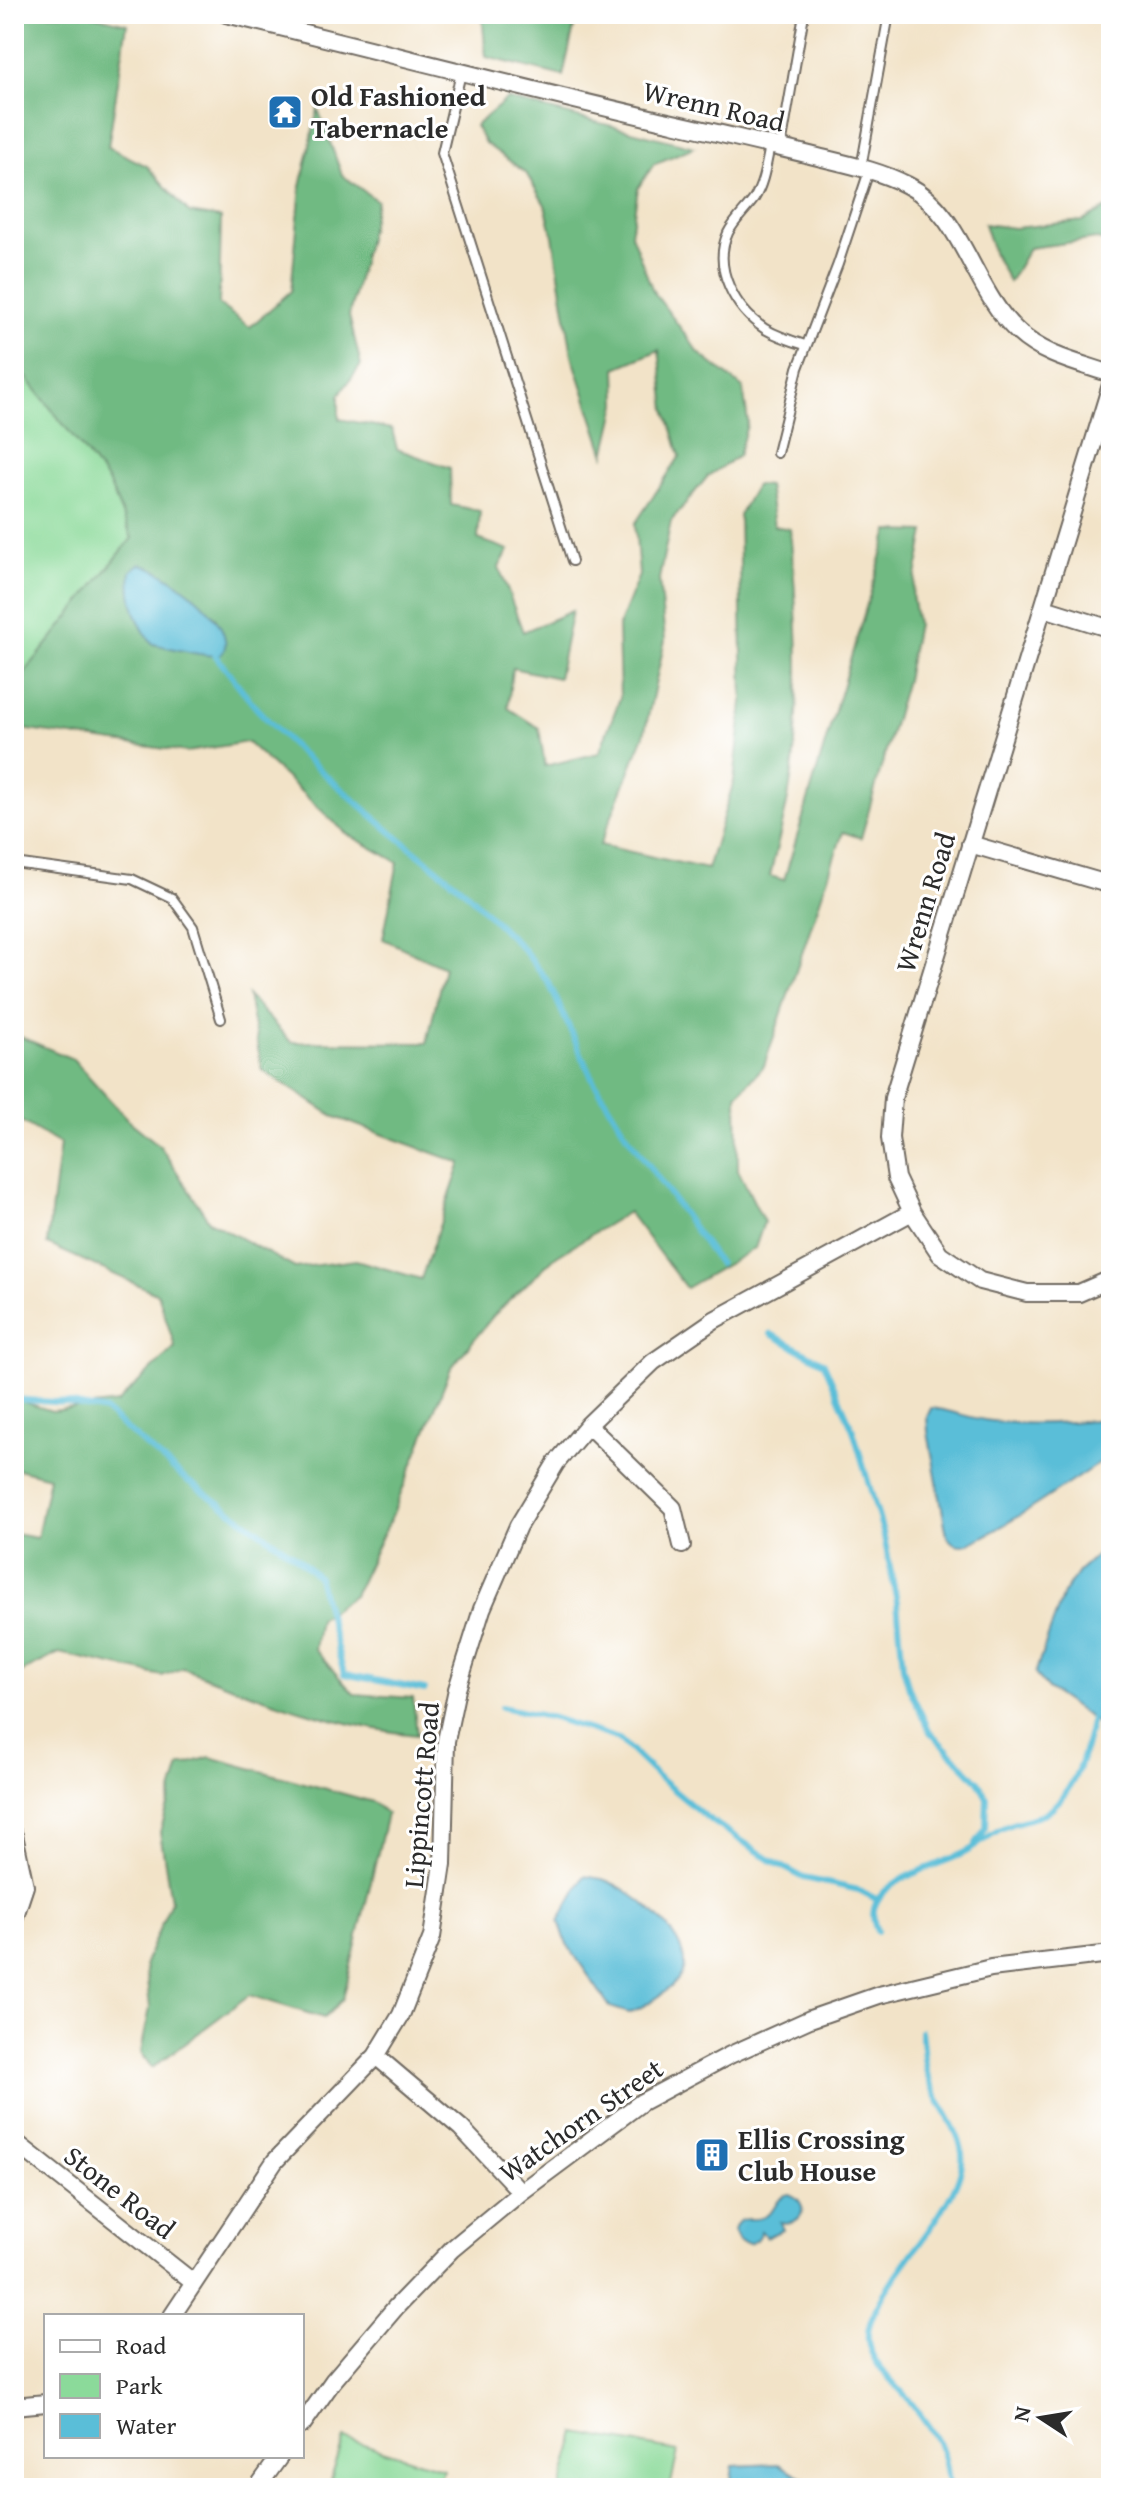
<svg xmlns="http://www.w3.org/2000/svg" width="1125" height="2502" font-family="'Gentium Book Plus',serif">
	<rect width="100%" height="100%" fill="#fff"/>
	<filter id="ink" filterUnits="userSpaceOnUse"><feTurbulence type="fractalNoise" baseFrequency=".0125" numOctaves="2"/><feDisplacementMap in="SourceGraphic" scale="16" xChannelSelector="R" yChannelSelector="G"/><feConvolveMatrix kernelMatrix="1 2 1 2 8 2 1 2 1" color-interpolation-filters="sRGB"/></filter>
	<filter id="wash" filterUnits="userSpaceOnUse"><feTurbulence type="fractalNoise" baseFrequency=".006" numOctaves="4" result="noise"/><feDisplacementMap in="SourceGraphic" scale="32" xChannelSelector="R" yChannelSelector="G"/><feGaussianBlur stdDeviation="1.8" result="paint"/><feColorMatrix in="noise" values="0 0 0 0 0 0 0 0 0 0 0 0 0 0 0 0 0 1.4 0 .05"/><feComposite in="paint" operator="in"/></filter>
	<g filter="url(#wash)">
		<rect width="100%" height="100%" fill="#f2e3c8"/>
		<!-- green -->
		<path fill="#8bda9a" stroke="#5b8262" stroke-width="2" d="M14 366 23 373 108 481 132 538 22 676 14 692Z
			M576 2433 678 2451 670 2488H561Z
			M344 2438 443 2469 437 2488H328Z"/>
		<!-- forest -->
		<path fill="#70ba82" stroke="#4e7256" stroke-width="2" fill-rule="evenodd" d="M14 14H88L127 24 108 147 147 166 189 213 221 218 219 305 250 327 291 291 301 186 318 109 342 175 377 201 349 316 361 365 339 395V419L392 429 397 449 450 468 451 505 480 511 478 539 509 550 499 567 523 632 572 611 558 678 512 668 508 708 539 728 545 766 599 753 620 698 618 627 639 575 635 524 680 456 666 409 659 350 616 368 617 404 605 455 572 355 553 236 545 205 526 173 485 143 475 126 507 99 694 147 654 164 638 188 631 234 653 291 699 353 743 388 748 422 738 456 708 476 671 521 659 579 665 640 644 735 600 845 707 869 734 781 743 702 739 515 756 485 768 486 774 526 790 529C798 618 804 709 788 798 783 824 776 850 770 876L784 880 889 531 925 532 912 595 917 624 906 680 861 838 843 832 764 1066 737 1095 738 1170 764 1222 755 1248 686 1288 628 1212 556 1256 493 1316 451 1368 394 1511 354 1595 319 1619 314 1649 354 1694 413 1698 417 1735C335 1727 259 1697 183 1668L162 1676 59 1653 14 1676V1534L37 1538 49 1477 14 1468V1399L52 1411 117 1403 175 1347 158 1294 47 1244 60 1144 14 1117V1034L73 1059 128 1120 160 1146 209 1221 295 1268 356 1260 421 1279 461 1163 335 1117 262 1070 248 996 291 1042 427 1043 444 967 383 939 398 862 347 834 247 742 187 752 14 728V692L22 676 132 538 108 481 23 373 14 366ZM175 582 216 618 218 656 153 644 149 639Z
			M482 14H577L563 76 486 57Z
			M1111 203V243L1097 239 1029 248 1009 282 993 252 984 224 1014 228 1083 221 1109 207Z
			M210 1757 373 1802 387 1814 343 1999 324 2018 249 1995 152 2068 141 2052 150 2008 145 1963 171 1901 160 1832 180 1766Z"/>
		<!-- water -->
		<path fill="#5abed8" stroke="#427482" stroke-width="2" d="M140 564C167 570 220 611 225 639 226 644 225 652 220 655 210 659 165 646 153 644 136 624 128 596 131 571Z
			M931 1408C951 1410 971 1419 992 1421 1031 1426 1072 1423 1111 1418V1455C1086 1471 984 1543 962 1545 954 1545 951 1542 947 1536L928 1432 927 1417Z
			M1111 1542V1732L1048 1689 1035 1674 1063 1594 1078 1572Z
			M584 1876C590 1877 597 1878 602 1879 631 1888 686 1933 684 1966 682 1986 645 2006 629 2013L610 2007 567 1944 559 1921Z
			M789 2194C811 2202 804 2227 780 2222L783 2230 766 2237 761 2231C757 2242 750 2247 739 2241L734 2231C739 2211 752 2224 766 2216 777 2209 774 2197 789 2194Z
			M778 2464 812 2482V2488H730L733 2466Z"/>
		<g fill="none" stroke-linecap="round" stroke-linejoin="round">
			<!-- stream -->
			<path stroke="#5abed8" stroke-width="6" d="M212 651 257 709 301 754 390 831 464 890 523 949 549 983 593 1080 623 1129 719 1264
				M771 1334 824 1363 853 1430 883 1532 897 1602 903 1667 909 1688 930 1732 978 1781 987 1798 986 1828 975 1845
				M14 1399 66 1403 105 1411 185 1479 295 1556 318 1577 344 1674 425 1690
				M501 1707 553 1718 619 1739 659 1778 706 1817 772 1861 804 1878 859 1890 878 1900
				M877 1931C855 1882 935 1869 966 1852 980 1845 991 1832 1007 1826 1023 1819 1038 1820 1052 1808 1080 1783 1085 1748 1093 1714
				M921 2031C923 2044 923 2060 927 2073 934 2103 966 2132 962 2164 954 2219 863 2296 868 2340 871 2367 899 2385 913 2405 923 2418 937 2436 942 2452 946 2463 947 2476 949 2488"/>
		</g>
	</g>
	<g filter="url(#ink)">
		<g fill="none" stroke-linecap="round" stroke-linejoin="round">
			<defs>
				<path id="service" d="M461 73 442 153 572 561
					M770 146C766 164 764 183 754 199 746 210 734 221 728 233 712 268 735 309 765 329 777 336 792 341 805 345
					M781 147 804 14
					M861 168 889 14
					M777 453 798 368 838 264 869 171
					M14 863 132 879 172 898 193 927 221 1019"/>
				<path id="minor" d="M226 14C369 48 512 86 655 119 708 131 762 143 814 156 846 164 878 170 907 185 963 213 972 290 1018 332 1044 356 1079 363 1111 374
					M1111 385 893 1098 890 1138 896 1178 912 1212 940 1254 980 1281 1027 1293H1079L1111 1279
					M1044 608 1111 629
					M970 844 1111 885
					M588 1425 673 1508 682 1545
					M14 1835 25 1886 14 1919
					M376 2056 461 2128 521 2192
					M14 2141 194 2283
					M172 2316 275 2161 376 2056 401 2015 432 1937 443 1864 446 1741 457 1689 482 1609 518 1526 556 1463 588 1425 653 1362 714 1320 912 1212
					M14 2406 46 2403
					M302 2425 333 2381 396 2307 452 2249 521 2192 642 2102 730 2055 810 2019 879 1995 991 1968 1111 1954
					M257 2488 280 2456"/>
			</defs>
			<!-- service casing -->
			<use href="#service" stroke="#716b62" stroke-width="12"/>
			<!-- minor casing -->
			<use href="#minor" stroke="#716b62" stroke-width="20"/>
			<!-- service -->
			<use href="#service" stroke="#fff" stroke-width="8"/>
			<!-- minor -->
			<use href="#minor" stroke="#fff" stroke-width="16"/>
		</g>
	</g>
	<!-- icons -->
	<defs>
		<symbol id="temple-square" viewBox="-11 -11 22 22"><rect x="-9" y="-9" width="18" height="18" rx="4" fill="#1f6fb2" stroke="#fff"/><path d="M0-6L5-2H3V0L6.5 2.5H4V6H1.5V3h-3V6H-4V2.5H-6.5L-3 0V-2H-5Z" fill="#fff"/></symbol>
		<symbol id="building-square" viewBox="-11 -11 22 22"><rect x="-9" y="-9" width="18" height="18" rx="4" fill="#1f6fb2" stroke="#fff"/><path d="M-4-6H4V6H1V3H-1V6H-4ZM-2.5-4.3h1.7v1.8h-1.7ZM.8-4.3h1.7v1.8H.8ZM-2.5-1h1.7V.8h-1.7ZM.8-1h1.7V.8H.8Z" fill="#fff"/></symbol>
	</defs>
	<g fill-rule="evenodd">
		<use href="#temple-square" x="265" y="92" width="40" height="40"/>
		<use href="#building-square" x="692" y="2135" width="40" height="40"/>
	</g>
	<g text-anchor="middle" stroke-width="6" stroke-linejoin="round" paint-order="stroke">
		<!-- poi labels -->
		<g font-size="28" font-weight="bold" fill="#2b2b2b" stroke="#fff" text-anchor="start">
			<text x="311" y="106">Old Fashioned<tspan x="311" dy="32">Tabernacle</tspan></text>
			<text x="738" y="2149">Ellis Crossing<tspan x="738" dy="32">Club House</tspan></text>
		</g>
		<!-- street labels -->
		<g font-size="28" fill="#2b2b2b" stroke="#fff">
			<text transform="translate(714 106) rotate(13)" y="10">Wrenn Road</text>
			<text transform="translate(925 902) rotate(-73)" y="10">Wrenn Road</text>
			<text transform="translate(421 1795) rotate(-85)" y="10">Lippincott Road</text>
			<text transform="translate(581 2120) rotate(-35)" y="10">Watchorn Street</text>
			<text transform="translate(120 2192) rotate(38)" y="10">Stone Road</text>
		</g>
	</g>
	<!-- margin -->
	<rect width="1125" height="2502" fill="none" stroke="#fff" stroke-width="48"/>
	<!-- legend -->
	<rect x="44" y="2314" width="260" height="144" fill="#ffffff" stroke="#aaaaaa" stroke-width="2"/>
	<rect x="60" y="2340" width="40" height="12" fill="#ffffff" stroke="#aaaaaa" stroke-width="2"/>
	<text x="116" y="2354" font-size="24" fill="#2b2b2b">Road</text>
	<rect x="60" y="2374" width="40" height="24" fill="#8bda9a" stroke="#aaaaaa" stroke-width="2"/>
	<text x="116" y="2394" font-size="24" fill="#2b2b2b">Park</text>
	<rect x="60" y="2414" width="40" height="24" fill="#5abed8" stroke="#aaaaaa" stroke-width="2"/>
	<text x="116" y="2434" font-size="24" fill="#2b2b2b">Water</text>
	<!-- north arrow -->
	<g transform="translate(1041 2418) rotate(282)" stroke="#ffffff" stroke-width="6" paint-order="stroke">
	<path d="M0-6L14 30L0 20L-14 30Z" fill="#2b2b2b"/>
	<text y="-12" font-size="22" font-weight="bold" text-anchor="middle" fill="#2b2b2b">N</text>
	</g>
</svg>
